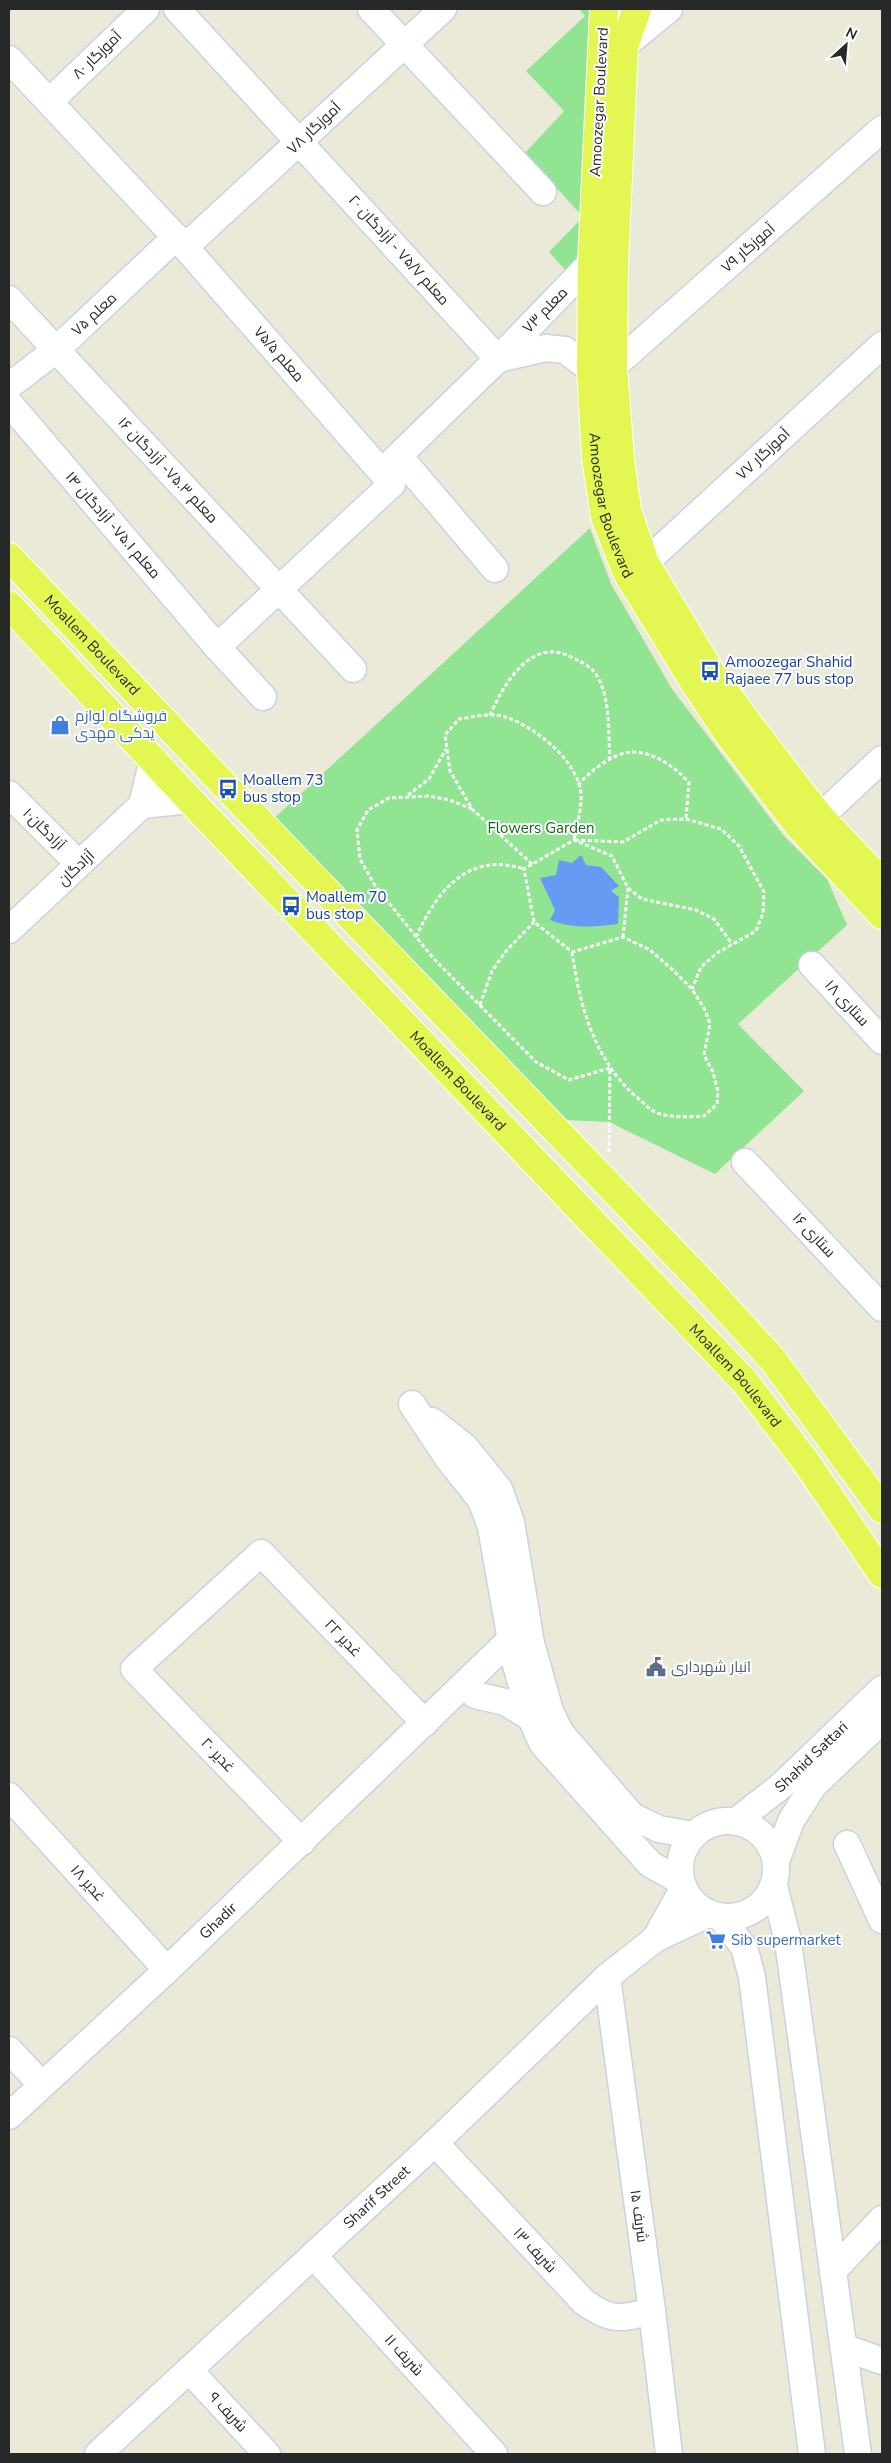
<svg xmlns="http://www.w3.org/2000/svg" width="891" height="2463" font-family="'Nunito Sans',Cairo,sans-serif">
	<rect width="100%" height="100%" fill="#ebead8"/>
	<!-- green -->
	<path fill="#91e592" d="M579 9H599L587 256 569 274 549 252 583 217 525 153 564 111 526 71 585 16Z
		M590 528 611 584 672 689 784 836 827 879 847 925 738 1024 804 1091 715 1174 609 1122 565 1120 270 822Z"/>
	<!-- water -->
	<path fill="#659bf3" d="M581 855 586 865 601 867 619 886 611 891 619 897 618 924C594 927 573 929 550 920L555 910 540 878 556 875 559 860 572 863Z"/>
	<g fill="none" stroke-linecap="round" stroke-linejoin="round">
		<defs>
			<g id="minor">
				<path d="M177 9 498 359"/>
				<path d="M371 9 543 192"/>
				<path d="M624 46 669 9"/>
				<path d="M9 59 185 247 392 484 217 647"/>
				<path d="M49 102 146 9"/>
				<path d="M185 247 443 9"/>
				<path d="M9 299 353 669"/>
				<path d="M498 359 546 348 565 350 591 370"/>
				<path d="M613 367 882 129"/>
				<path d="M9 386 56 350 176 237"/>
				<path d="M9 403 217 647 263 697"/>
				<path d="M399 456 495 569"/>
				<path d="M383 471 498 359 592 262"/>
				<path d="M645 563 882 345"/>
				<path d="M9 794 79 864"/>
				<path d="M142 805 190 800"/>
				<path d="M142 805 153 759"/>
				<path d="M820 817 882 759"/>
				<path d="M9 930 142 805"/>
				<path d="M812 965 882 1041"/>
				<path d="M745 1162 882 1308"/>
				<path d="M412 1404 449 1460 481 1500 491 1527 514 1658 531 1718 542 1743 650 1864 680 1881"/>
				<path d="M432 1421 465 1447 499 1489 511 1522 531 1643 550 1711 560 1732 632 1816 659 1829 693 1835"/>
				<path d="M475 1695 505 1702 531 1718"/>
				<path d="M9 1796 167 1970"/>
				<circle cx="728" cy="1869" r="48"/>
				<path id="s1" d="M736 1821 781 1786 882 1689"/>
				<path d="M302 1842 134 1669 261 1553 425 1723"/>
				<path d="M847 1844 882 1920"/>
				<path d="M776 1861 791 1821 813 1786 882 1720"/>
				<path d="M774 1886 788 1941 858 2454"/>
				<path d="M721 1918 744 1947 752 1977 812 2454"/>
				<path d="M655 1939 683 1889"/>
				<path d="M607 1977 652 2311 669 2454"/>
				<path d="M9 2050 42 2085"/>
				<path id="s2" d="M9 2116 167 1970 510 1640 531 1643"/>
				<path d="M435 2143 584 2302C612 2322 620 2319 652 2311"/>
				<path d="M313 2255 494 2454"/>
				<path d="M833 2271 882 2219"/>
				<path d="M843 2347 882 2361"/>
				<path d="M189 2370 267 2454"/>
				<path id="s3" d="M98 2454 435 2143 607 1977 655 1939 708 1914"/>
			</g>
			<g id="major">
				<path id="s4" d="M604 9 592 262 591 370 596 458 605 517 627 573 694 682 729 735 798 825 882 915"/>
				<path d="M637 9 624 46 614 263 613 367 620 459 627 510 645 563 710 671 747 722 820 817 882 882"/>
				<path id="s5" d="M9 557 228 789 704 1284 773 1360 882 1509"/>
				<path id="s6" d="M9 605 190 800 745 1382 806 1462 882 1574"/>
			</g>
		</defs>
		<!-- minor casing -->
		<use href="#minor" stroke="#d1cee2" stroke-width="29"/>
		<!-- major casing -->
		<use href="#major" stroke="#fff" stroke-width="30"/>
		<!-- path -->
		<path stroke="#fff" stroke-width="3" stroke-dasharray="4 2.5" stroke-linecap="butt" d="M490 715C504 684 531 635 573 658 582 662 592 667 597 676 611 699 608 734 610 760
			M578 785C590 771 614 752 633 752 654 752 677 768 689 783L686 819
			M408 795 429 779 446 749
			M472 809 450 800 428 796 389 798 368 810 357 830 360 859 374 884 433 958 536 1062 569 1080 610 1068 609 1153
			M532 864 472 809 450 771 445 735 459 719C473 717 491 712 505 717 534 726 578 760 581 794 582 808 577 825 574 840L623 842 661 820 686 819 721 829 739 846 764 892 763 913 756 931 717 953 701 967 692 989
			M628 888 642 899 696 910 714 919 732 944
			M416 937C437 891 468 851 524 869
			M572 952C580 1007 595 1063 640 1100 645 1104 650 1110 655 1112 669 1118 689 1117 704 1116L717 1104 718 1092 713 1072 704 1055 710 1024 705 1010 692 989 673 970 650 950 623 937 572 952 534 922 524 869 574 840 612 856 628 888 623 937
			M480 1005 492 971 506 951 534 922"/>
		<!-- minor -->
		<use href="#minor" stroke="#fff" stroke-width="26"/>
		<!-- major -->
		<use href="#major" stroke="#e3f652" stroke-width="28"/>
	</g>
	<!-- icons -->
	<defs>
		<symbol id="bus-bare" viewBox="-9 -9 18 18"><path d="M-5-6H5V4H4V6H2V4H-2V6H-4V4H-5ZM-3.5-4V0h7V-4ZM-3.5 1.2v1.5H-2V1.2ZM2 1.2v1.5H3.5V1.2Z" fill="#1a4fb4" stroke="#fff" stroke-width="2.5" paint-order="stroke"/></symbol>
		<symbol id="shop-bare" viewBox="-9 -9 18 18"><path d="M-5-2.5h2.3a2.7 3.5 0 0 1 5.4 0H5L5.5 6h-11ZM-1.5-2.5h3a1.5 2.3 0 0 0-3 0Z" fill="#3f7fe0" stroke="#fff" stroke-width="2.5" paint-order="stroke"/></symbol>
		<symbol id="civic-bare" viewBox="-9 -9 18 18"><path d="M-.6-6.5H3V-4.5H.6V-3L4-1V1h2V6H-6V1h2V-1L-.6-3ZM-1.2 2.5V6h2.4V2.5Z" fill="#5c6f8a" stroke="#fff" stroke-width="2.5" paint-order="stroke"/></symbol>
		<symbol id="supermarket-bare" viewBox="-9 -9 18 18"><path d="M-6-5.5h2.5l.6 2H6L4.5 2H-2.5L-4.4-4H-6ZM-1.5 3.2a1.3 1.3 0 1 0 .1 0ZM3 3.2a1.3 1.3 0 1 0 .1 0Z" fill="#3f7fe0" stroke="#fff" stroke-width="2.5" paint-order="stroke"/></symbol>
	</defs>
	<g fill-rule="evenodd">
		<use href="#bus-bare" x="696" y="657" width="28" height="28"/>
		<use href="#shop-bare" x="46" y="711" width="28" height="28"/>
		<use href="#bus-bare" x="214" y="775" width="28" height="28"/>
		<use href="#bus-bare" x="277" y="892" width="28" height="28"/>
		<use href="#civic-bare" x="642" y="1653" width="28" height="28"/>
		<use href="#supermarket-bare" x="702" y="1926" width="28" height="28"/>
	</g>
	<g text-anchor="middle" stroke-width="4" stroke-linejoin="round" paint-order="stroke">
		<!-- street labels -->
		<g font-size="15" fill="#282828" stroke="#fff">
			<text transform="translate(97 55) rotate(-44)" y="5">آموزگار ۸۰</text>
			<text transform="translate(599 102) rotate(-87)" y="5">Amoozegar Boulevard</text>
			<text transform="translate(314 128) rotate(-43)" y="5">آموزگار ۷۸</text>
			<text transform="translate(748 248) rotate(-41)" y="5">۷۹ آموزگار</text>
			<text transform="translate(399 250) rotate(48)" y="5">معلم ۷۵/۷ - آزادگان ۲۰</text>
			<text transform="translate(545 310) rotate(-46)" y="5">معلم ۷۳</text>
			<text transform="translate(94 314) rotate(-43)" y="5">معلم ۷۵</text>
			<text transform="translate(279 354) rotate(49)" y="5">معلم ۷۵/۵</text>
			<text transform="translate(763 454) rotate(-43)" y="5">۷۷ آموزگار</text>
			<text transform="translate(168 470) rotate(47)" y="5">معلم ۷۵.۳- آزادگان ۱۶</text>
			<text dy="5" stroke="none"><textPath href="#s4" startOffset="499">Amoozegar Boulevard</textPath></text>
			<text transform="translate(113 525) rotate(49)" y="5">معلم ۷۵.۱- آزادگان ۱۴</text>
			<text dy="5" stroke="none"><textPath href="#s5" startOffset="121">Moallem Boulevard</textPath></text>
			<text transform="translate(44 829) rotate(45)" y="5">آزادگان۱۰</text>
			<text transform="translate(76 868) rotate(-43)" y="5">آزادگان</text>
			<text transform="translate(847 1003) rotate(47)" y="5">ستاری ۱۸</text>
			<text dy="5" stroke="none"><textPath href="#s6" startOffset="654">Moallem Boulevard</textPath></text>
			<text transform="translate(814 1235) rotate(47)" y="5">ستاری ۱۶</text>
			<text dy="5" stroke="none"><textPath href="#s6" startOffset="1059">Moallem Boulevard</textPath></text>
			<text transform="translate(343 1638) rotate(46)" y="5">غدیر ۲۲</text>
			<text transform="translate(218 1755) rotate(46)" y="5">غدیر ۲۰</text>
			<text dy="5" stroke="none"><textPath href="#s1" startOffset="99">Shahid Sattari</textPath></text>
			<text transform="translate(88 1883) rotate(48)" y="5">غدیر ۱۸</text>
			<text dy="5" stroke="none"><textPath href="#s2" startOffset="286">Ghadir</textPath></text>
			<text dy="5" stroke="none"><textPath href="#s3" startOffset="379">Sharif Street</textPath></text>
			<text transform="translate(639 2216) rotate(82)" y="5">شریف ۱۵</text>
			<text transform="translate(535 2250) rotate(47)" y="5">شریف ۱۳</text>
			<text transform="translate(404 2355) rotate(48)" y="5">شریف ۱۱</text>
			<text transform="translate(228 2412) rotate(47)" y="5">شریف ۹</text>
		</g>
		<!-- transit labels -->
		<g font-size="15" fill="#164399" stroke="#fff" text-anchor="start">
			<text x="725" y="667">Amoozegar Shahid<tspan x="725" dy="17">Rajaee 77 bus stop</tspan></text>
			<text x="243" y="785">Moallem 73<tspan x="243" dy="17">bus stop</tspan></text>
			<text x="306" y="902">Moallem 70<tspan x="306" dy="17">bus stop</tspan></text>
		</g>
		<!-- shop labels -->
		<g font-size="15" fill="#366cbe" stroke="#fff" text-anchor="start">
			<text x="75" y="721">فروشگاه لوازم<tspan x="75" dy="17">یدکی مهدی</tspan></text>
			<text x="731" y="1945">Sib supermarket</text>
		</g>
		<!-- park labels -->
		<g font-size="15" fill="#166622" stroke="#fff">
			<text x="541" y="833">Flowers Garden</text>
		</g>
		<!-- service labels -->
		<g font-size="15" fill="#4e5e75" stroke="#fff" text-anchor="start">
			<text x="671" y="1672">انبار شهرداری</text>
		</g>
	</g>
	<!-- border -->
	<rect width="891" height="2463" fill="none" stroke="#282828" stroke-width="20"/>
	<!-- north arrow -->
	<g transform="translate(846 45) rotate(26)" stroke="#ffffff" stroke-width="4" paint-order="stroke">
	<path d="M0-4L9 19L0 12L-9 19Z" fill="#282828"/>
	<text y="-8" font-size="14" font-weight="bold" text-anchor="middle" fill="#282828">N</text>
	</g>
</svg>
